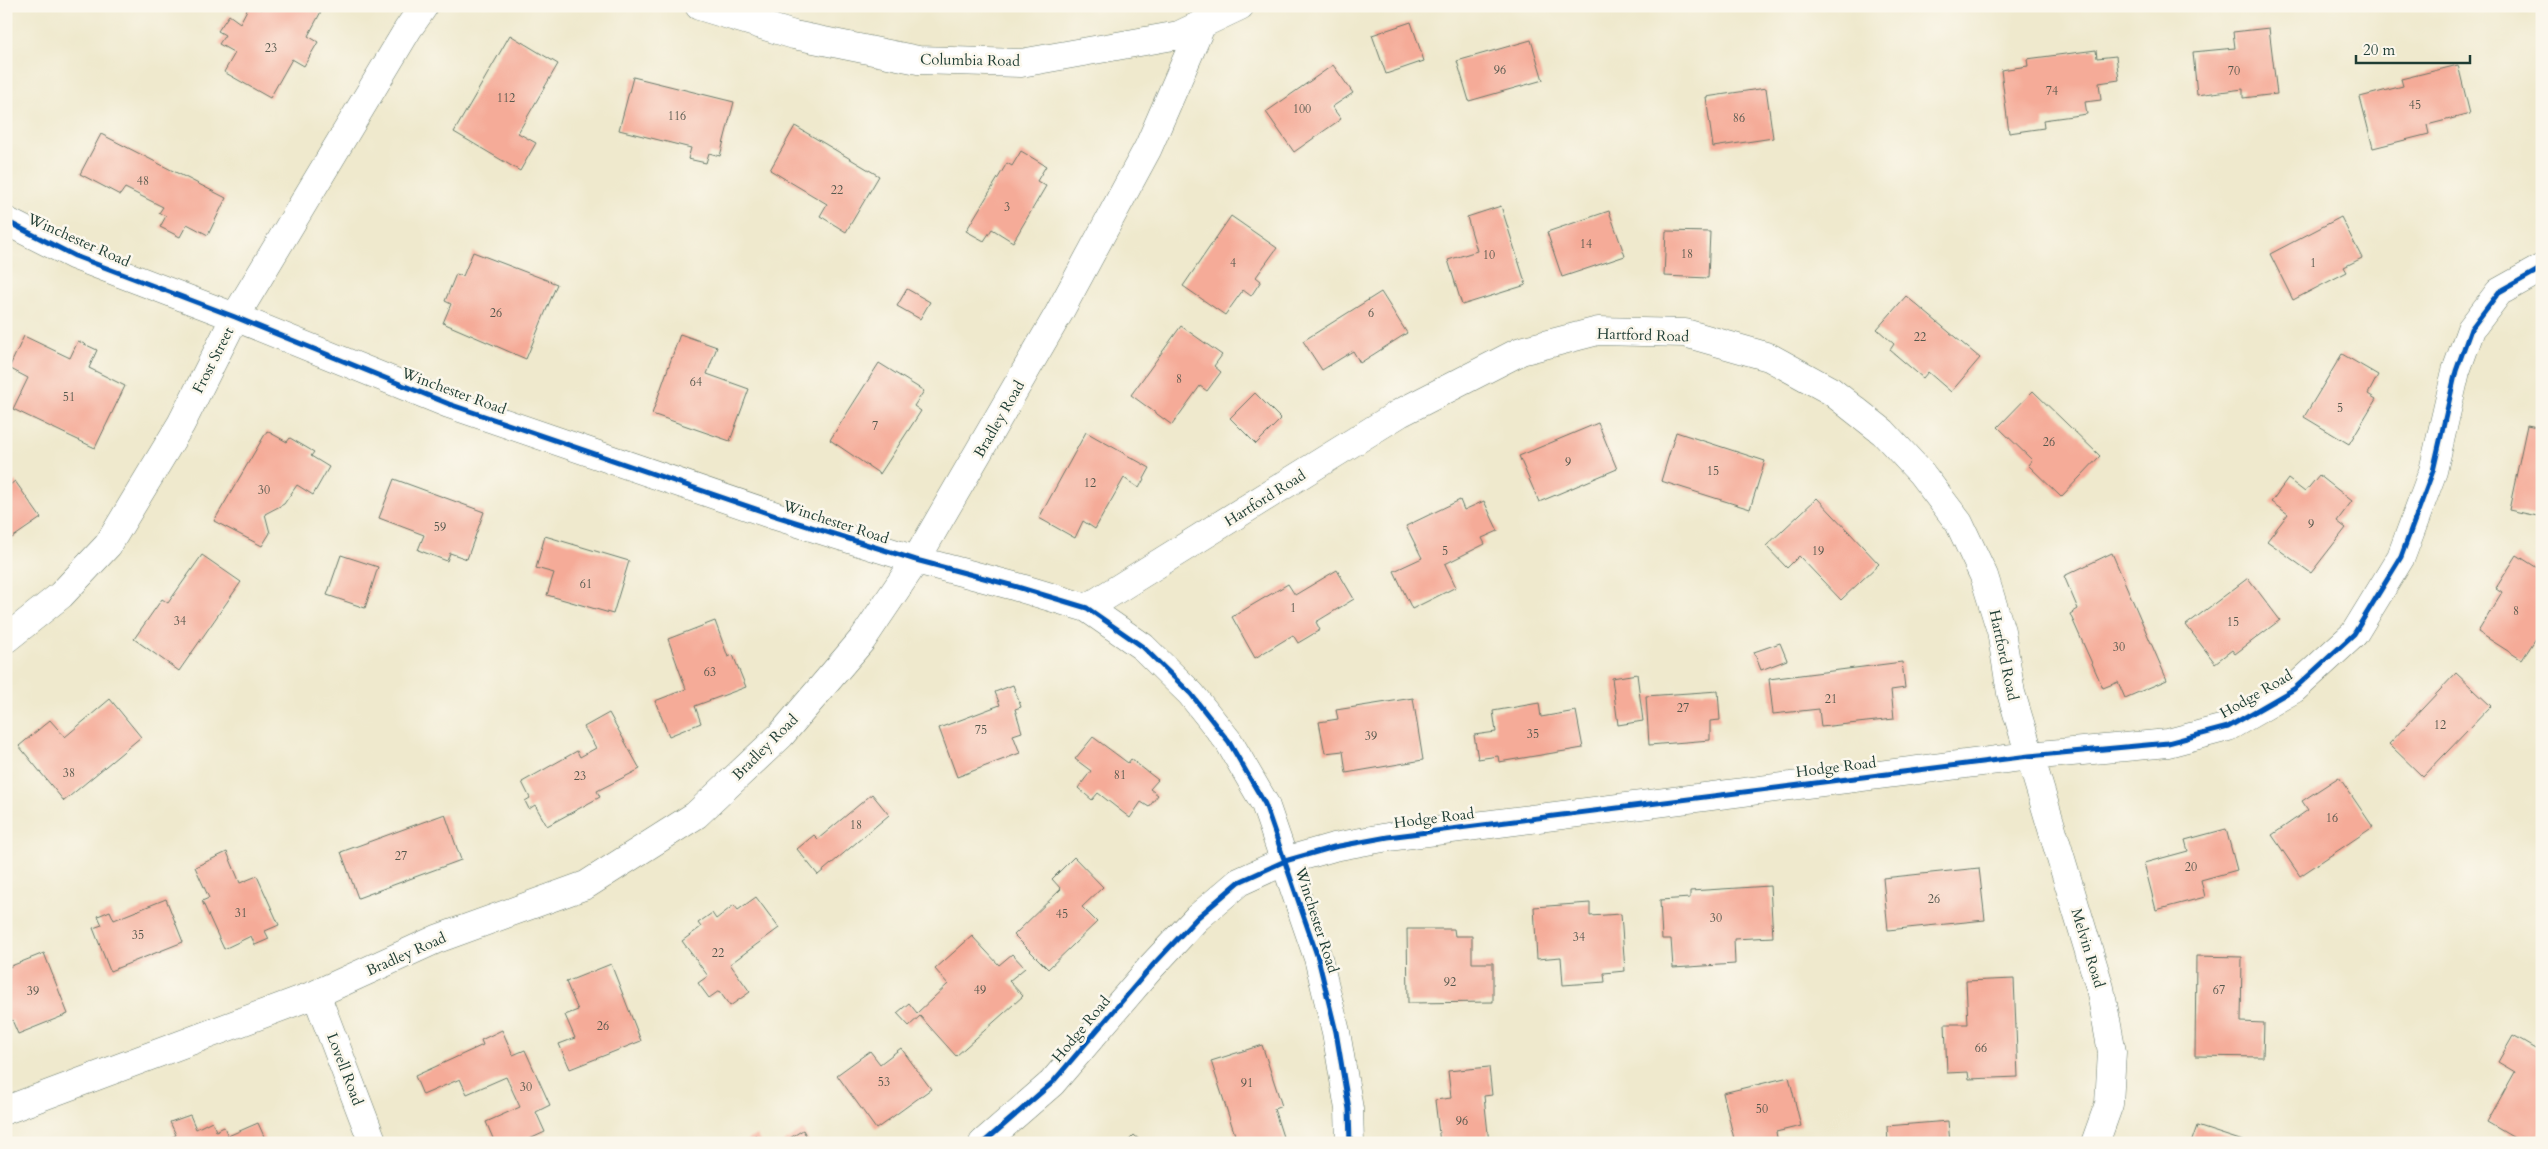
<svg xmlns="http://www.w3.org/2000/svg" width="2548" height="1149" font-family="Cardo,serif">
	<rect width="100%" height="100%" fill="#fbf7ec"/>
	<filter id="ink" filterUnits="userSpaceOnUse"><feTurbulence type="fractalNoise" baseFrequency=".02" numOctaves="2"/><feDisplacementMap in="SourceGraphic" scale="10" xChannelSelector="R" yChannelSelector="G"/><feConvolveMatrix kernelMatrix="1 2 1 2 8 2 1 2 1" color-interpolation-filters="sRGB"/></filter>
	<filter id="wash" filterUnits="userSpaceOnUse"><feTurbulence type="fractalNoise" baseFrequency=".0096" numOctaves="4" result="noise"/><feDisplacementMap in="SourceGraphic" scale="20" xChannelSelector="R" yChannelSelector="G"/><feGaussianBlur stdDeviation="1.12" result="paint"/><feColorMatrix in="noise" values="0 0 0 0 0 0 0 0 0 0 0 0 0 0 0 0 0 1.4 0 .05"/><feComposite in="paint" operator="in"/></filter>
	<g filter="url(#wash)">
		<rect width="100%" height="100%" fill="#efe9cd"/>
		<g id="blocks">
			<!-- building -->
			<path fill="#f5ab98" d="M249 6 261 9 263 6H324L308 36 318 42 304 66 292 59 270 98 224 72 235 53 219 44 225 35 218 31 229 15 240 23Z
				M1411 22 1424 61 1386 74 1372 35Z
				M2269 28 2277 94 2243 98V89L2197 95 2193 52 2235 48 2233 32Z
				M510 35 558 64 518 133 536 143 520 171 454 132Z
				M1531 40 1543 80 1469 101 1457 61Z
				M2096 50 2097 58 2116 56 2119 80 2099 83 2101 100 2085 102 2087 114 2043 120 2044 128 2009 133 2001 70 2028 66 2027 59Z
				M1333 65 1353 93 1332 107 1341 119 1294 152 1266 112Z
				M2458 65 2470 114 2427 125 2429 134 2373 148 2360 97 2403 86 2401 79Z
				M633 77 734 102 720 156 709 153 706 163 688 159 691 148 619 130Z
				M1766 88 1773 138 1713 147 1706 97Z
				M795 126 879 176 846 232 820 216 827 204 770 170Z
				M101 134 226 198 208 235 187 224 180 237 160 227 166 216 159 213 163 207 125 188 120 195 80 174Z
				M1021 151 1046 166 1037 181 1046 186 1013 242 992 229 984 241 966 231 1007 163 1012 166Z
				M1501 206 1526 285 1462 305 1448 260 1477 251 1467 217Z
				M1609 211 1625 256 1562 277 1547 232Z
				M1231 216 1277 248 1256 277 1261 281 1251 296 1243 290 1225 315 1183 286Z
				M2341 217 2362 258 2344 267 2347 272 2293 300 2270 254Z
				M1666 231 1710 232 1708 278 1664 276Z
				M473 252 557 284 526 359 443 323 451 304 445 301 456 274 463 276Z
				M907 289 930 302 920 319 897 306Z
				M1381 292 1407 333 1360 363 1353 351 1322 370 1303 341Z
				M1906 296 1980 358 1951 392 1928 372 1923 378 1890 350 1894 344 1877 329Z
				M1181 326 1222 355 1214 366 1221 372 1207 391 1200 386 1172 425 1131 395Z
				M680 334 717 347 707 374 749 389 730 441 652 414Z
				M24 336 70 358 78 341 97 350 89 368 125 386 95 448 13 409 28 378 9 368Z
				M2342 354 2378 375 2368 394 2376 399 2349 444 2304 417Z
				M879 363 924 391 914 406 921 411 880 474 830 440Z
				M2033 391 2100 456 2061 497 2028 465 2032 460 1998 427Z
				M1255 393 1281 419 1256 444 1230 418Z
				M1598 423 1617 469 1539 502 1519 456Z
				M2527 425 2542 428V517L2509 510Z
				M267 431 287 442 290 438 314 452 311 456 329 467 313 495 297 485 284 504 265 514 270 533 262 546 214 521Z
				M1086 432 1150 468 1139 488 1124 478 1095 529 1083 521 1075 538 1039 518Z
				M1676 432 1765 461 1750 509 1661 481Z
				M2319 475 2352 501 2337 521 2346 528 2311 573 2267 541 2288 514 2271 502 2288 479 2305 492Z
				M394 479 484 512 467 559 450 553 447 561 418 550 424 535 379 518Z
				M15 481 41 518 6 542V488Z
				M1817 498 1879 564 1841 600 1799 556 1787 568 1766 546Z
				M1460 500 1464 510 1484 501 1498 531 1482 538 1485 544 1445 564 1456 587 1412 609 1394 571 1422 558 1406 526Z
				M545 536 629 561 613 614 547 595 554 573 536 568Z
				M2112 553 2167 680 2125 698 2118 682 2103 688 2070 614 2078 609 2064 576Z
				M202 555 241 582 179 671 134 639 162 599 168 603Z
				M341 555 378 567 365 608 327 595Z
				M2517 555 2542 571V629L2522 660 2478 632 2502 592 2496 588Z
				M1337 570 1354 599 1316 622 1320 630 1298 643 1293 635 1255 658 1232 617 1288 584 1295 595Z
				M2248 578 2280 620 2235 654 2232 650 2215 663 2186 625Z
				M715 621 728 657 733 655 746 687 695 706 701 723 669 736 655 701 686 689 668 639Z
				M1780 643 1787 660 1761 670 1754 652Z
				M1902 662 1905 688 1891 690 1894 719 1821 727 1819 709 1773 714 1769 679Z
				M2456 673 2491 706 2423 777 2389 744Z
				M1637 674 1643 721 1618 725 1612 678Z
				M1013 685 1021 707 1015 709 1022 732 1013 735 1020 753 957 777 939 728 1000 705 995 692Z
				M1718 691 1720 720 1710 721V740L1649 745 1646 696Z
				M1413 698 1423 760 1346 773 1343 751 1325 753 1319 722 1338 719 1336 710Z
				M110 699 141 737 64 801 19 746 50 720 65 737Z
				M1539 703 1541 717 1576 711 1583 748 1499 762 1498 756 1478 759 1474 735 1496 732 1493 711Z
				M609 713 640 769 597 791 600 797 547 826 535 805 529 809 525 801 530 798 522 782 577 751 580 757 596 748 584 727Z
				M1093 737 1128 763 1131 759 1158 780 1150 789 1158 795 1149 807 1141 802 1130 818 1098 793 1092 800 1078 788 1091 771 1075 759Z
				M2339 777 2373 827 2300 876 2272 835 2308 810 2302 801Z
				M872 794 889 815 818 875 797 849 814 835 818 839Z
				M445 814 461 860 358 898 341 852Z
				M2226 829 2237 870 2201 880 2205 897 2156 910 2144 863 2188 851 2185 840Z
				M227 852 240 883 257 876 279 925 265 931 269 939 255 945 251 936 224 949 202 901 209 898 195 867Z
				M1074 857 1103 887 1082 907 1097 922 1048 969 1014 935 1061 889 1052 879Z
				M1979 868 1985 920 1888 930 1883 878Z
				M1770 886 1773 937 1734 939 1735 964 1673 968 1671 939H1662L1660 900 1690 898V891Z
				M756 897 779 928 730 964 750 992 730 1006 719 991 709 998 698 983 708 976 682 941 701 927 698 923 712 913 716 919 734 905 738 910Z
				M166 899 183 942 110 971 93 928 102 925 98 916 110 911 114 920Z
				M1590 903V916L1621 914 1625 971 1604 973 1605 982 1563 985 1561 957 1537 959 1534 907Z
				M1407 929H1454L1455 936H1472V963H1493V1002L1408 1003Z
				M972 936 999 965 1012 954 1025 968 1009 981 1023 996 956 1056 920 1016 909 1026 897 1013 909 1003 917 1013 948 984 935 969Z
				M44 953 68 1014 18 1034 12 1020 6 1023V968Z
				M2196 956 2242 957 2241 1022 2264 1023 2263 1057 2195 1056Z
				M611 964 641 1041 570 1069 559 1044 575 1038 565 1015 578 1010 566 982Z
				M2014 979 2018 1077 1969 1079 1968 1072 1947 1073 1945 1024H1968L1966 981Z
				M502 1030 513 1055 525 1050 550 1105 536 1112 545 1132 521 1143H495L486 1122 520 1107 506 1077 467 1094 460 1079 423 1095 415 1076 483 1045 481 1040Z
				M2513 1036 2542 1053V1130L2535 1143H2523L2487 1122 2515 1072 2498 1062Z
				M1262 1045 1282 1106 1274 1109 1285 1143H1224L1223 1139 1235 1135 1211 1061Z
				M901 1048 931 1089 876 1129 837 1075 870 1051 880 1064Z
				M1489 1067 1492 1095 1484 1096 1489 1143H1440L1435 1100 1451 1098 1448 1071Z
				M1789 1077 1801 1126 1776 1132 1778 1143H1735L1723 1093Z
				M190 1115 196 1129 212 1121 216 1131 224 1127 228 1136 258 1123 267 1143H173L171 1138 176 1135 170 1122Z
				M1948 1121 1950 1143H1888L1887 1126Z
				M2197 1126 2246 1142V1143H2191Z
				M803 1130 810 1143H782Z
				M756 1135 761 1143H744Z
				M1134 1135 1143 1143H1126Z"/>
		</g>
	</g>
	<g filter="url(#ink)">
		<use href="#blocks" fill-opacity="0" stroke="#68796a" stroke-width="1"/>
		<g fill="none" stroke-linecap="round" stroke-linejoin="round">
			<defs>
				<path id="minor" d="M699 6 794 35 918 60 1021 63 1179 35 1240 6
					M6 221 75 256 235 317 449 404 776 516 916 560 1014 586 1087 608 1143 647 1191 694 1229 742 1265 804 1318 958 1336 1032 1349 1109 1350 1143
					M1087 608 1400 413 1521 351 1598 331 1685 333 1769 357 1831 391 1883 432 1921 473 1959 523 1984 576 2001 631 2011 693 2100 988 2112 1052 2109 1104 2095 1143
					M6 639 61 595 108 545 181 424 235 317 408 29 424 6
					M316 994 373 1143
					M6 1110 316 994 437 939 586 885 696 815 781 735 862 640 916 560 1059 313 1148 148 1202 24
					M983 1143 1052 1083 1152 966 1197 918 1239 882 1285 861 1334 847 1388 837 2029 756 2168 743 2228 727 2294 689 2354 634 2401 557 2433 471 2456 371 2471 329 2499 292 2542 268"/>
			</defs>
			<!-- minor casing -->
			<use href="#minor" stroke="#68796a" stroke-width="29"/>
			<!-- minor -->
			<use href="#minor" stroke="#fff" stroke-width="28"/>
			<defs>
				<path id="cycleway" d="M6 221 75 256 235 317 449 404 776 516 916 560 1014 586 1087 608 1143 647 1191 694 1229 742 1265 804 1318 958 1336 1032 1349 1109 1350 1143
					M983 1143 1052 1083 1152 966 1197 918 1239 882 1285 861 1334 847 1388 837 2029 756 2168 743 2228 727 2294 689 2354 634 2401 557 2433 471 2456 371 2471 329 2499 292 2542 268"/>
			</defs>
			<!-- cycleway casing -->
			<use href="#cycleway" stroke="#fbf7ec" stroke-width="8"/>
			<!-- cycleway -->
			<use href="#cycleway" stroke="#0057b8" stroke-width="5"/>
		</g>
	</g>
	<g text-anchor="middle" stroke-width="5" stroke-linejoin="round" paint-order="stroke">
		<!-- number labels -->
		<g font-size="12" fill="#54584d">
			<text x="271" y="52">23</text>
			<text x="1500" y="74">96</text>
			<text x="2234" y="75">70</text>
			<text x="2052" y="95">74</text>
			<text x="506" y="102">112</text>
			<text x="2415" y="109">45</text>
			<text x="1302" y="113">100</text>
			<text x="677" y="120">116</text>
			<text x="1739" y="122">86</text>
			<text x="143" y="185">48</text>
			<text x="837" y="194">22</text>
			<text x="1007" y="211">3</text>
			<text x="1586" y="248">14</text>
			<text x="1687" y="258">18</text>
			<text x="1489" y="259">10</text>
			<text x="1233" y="267">4</text>
			<text x="2313" y="267">1</text>
			<text x="496" y="317">26</text>
			<text x="1371" y="317">6</text>
			<text x="1920" y="341">22</text>
			<text x="1179" y="383">8</text>
			<text x="696" y="386">64</text>
			<text x="69" y="401">51</text>
			<text x="2340" y="412">5</text>
			<text x="875" y="430">7</text>
			<text x="2049" y="446">26</text>
			<text x="1568" y="466">9</text>
			<text x="1713" y="475">15</text>
			<text x="1090" y="487">12</text>
			<text x="264" y="494">30</text>
			<text x="2311" y="528">9</text>
			<text x="440" y="531">59</text>
			<text x="1445" y="555">5</text>
			<text x="1818" y="555">19</text>
			<text x="586" y="588">61</text>
			<text x="1293" y="612">1</text>
			<text x="2516" y="615">8</text>
			<text x="180" y="625">34</text>
			<text x="2233" y="626">15</text>
			<text x="2119" y="651">30</text>
			<text x="710" y="676">63</text>
			<text x="1831" y="703">21</text>
			<text x="1683" y="712">27</text>
			<text x="2440" y="729">12</text>
			<text x="981" y="734">75</text>
			<text x="1533" y="738">35</text>
			<text x="1371" y="740">39</text>
			<text x="69" y="777">38</text>
			<text x="1120" y="779">81</text>
			<text x="580" y="780">23</text>
			<text x="2332" y="822">16</text>
			<text x="856" y="829">18</text>
			<text x="401" y="860">27</text>
			<text x="2191" y="871">20</text>
			<text x="1934" y="903">26</text>
			<text x="241" y="917">31</text>
			<text x="1062" y="918">45</text>
			<text x="1716" y="922">30</text>
			<text x="138" y="939">35</text>
			<text x="1579" y="941">34</text>
			<text x="718" y="957">22</text>
			<text x="1450" y="986">92</text>
			<text x="980" y="994">49</text>
			<text x="2219" y="994">67</text>
			<text x="33" y="995">39</text>
			<text x="603" y="1030">26</text>
			<text x="1981" y="1052">66</text>
			<text x="884" y="1086">53</text>
			<text x="1247" y="1087">91</text>
			<text x="526" y="1091">30</text>
			<text x="1762" y="1113">50</text>
			<text x="1462" y="1125">96</text>
		</g>
		<!-- street labels -->
		<g font-size="15" fill="#1f3d34" stroke="#fbf7ec">
			<text transform="translate(970 60) rotate(1)" y="5">Columbia Road</text>
			<text transform="translate(79 240) rotate(24)" y="5">Winchester Road</text>
			<text transform="translate(1643 335) rotate(2)" y="5">Hartford Road</text>
			<text transform="translate(213 360) rotate(-63)" y="5">Frost Street</text>
			<text transform="translate(454 391) rotate(20)" y="5">Winchester Road</text>
			<text transform="translate(999 419) rotate(-60)" y="5">Bradley Road</text>
			<text transform="translate(1265 498) rotate(-32)" y="5">Hartford Road</text>
			<text transform="translate(836 522) rotate(18)" y="5">Winchester Road</text>
			<text transform="translate(2004 655) rotate(78)" y="5">Hartford Road</text>
			<text transform="translate(2256 694) rotate(-30)" y="5">Hodge Road</text>
			<text transform="translate(765 747) rotate(-45)" y="5">Bradley Road</text>
			<text transform="translate(1836 767) rotate(-7)" y="5">Hodge Road</text>
			<text transform="translate(1434 818) rotate(-7)" y="5">Hodge Road</text>
			<text transform="translate(1317 920) rotate(72)" y="5">Winchester Road</text>
			<text transform="translate(2088 948) rotate(73)" y="5">Melvin Road</text>
			<text transform="translate(406 954) rotate(-24)" y="5">Bradley Road</text>
			<text transform="translate(1081 1029) rotate(-50)" y="5">Hodge Road</text>
			<text transform="translate(345 1069) rotate(69)" y="5">Lovell Road</text>
		</g>
	</g>
	<!-- margin -->
	<rect width="2548" height="1149" fill="none" stroke="#fbf7ec" stroke-width="25"/>
	<!-- scale -->
	<path d="M2356 55v8h114v-8" fill="none" stroke="#1f3d34" stroke-width="2.5"/>
	<text x="2363" y="55" font-size="15" fill="#1f3d34" stroke="#fbf7ec" stroke-width="4" paint-order="stroke">20 m</text>
</svg>
